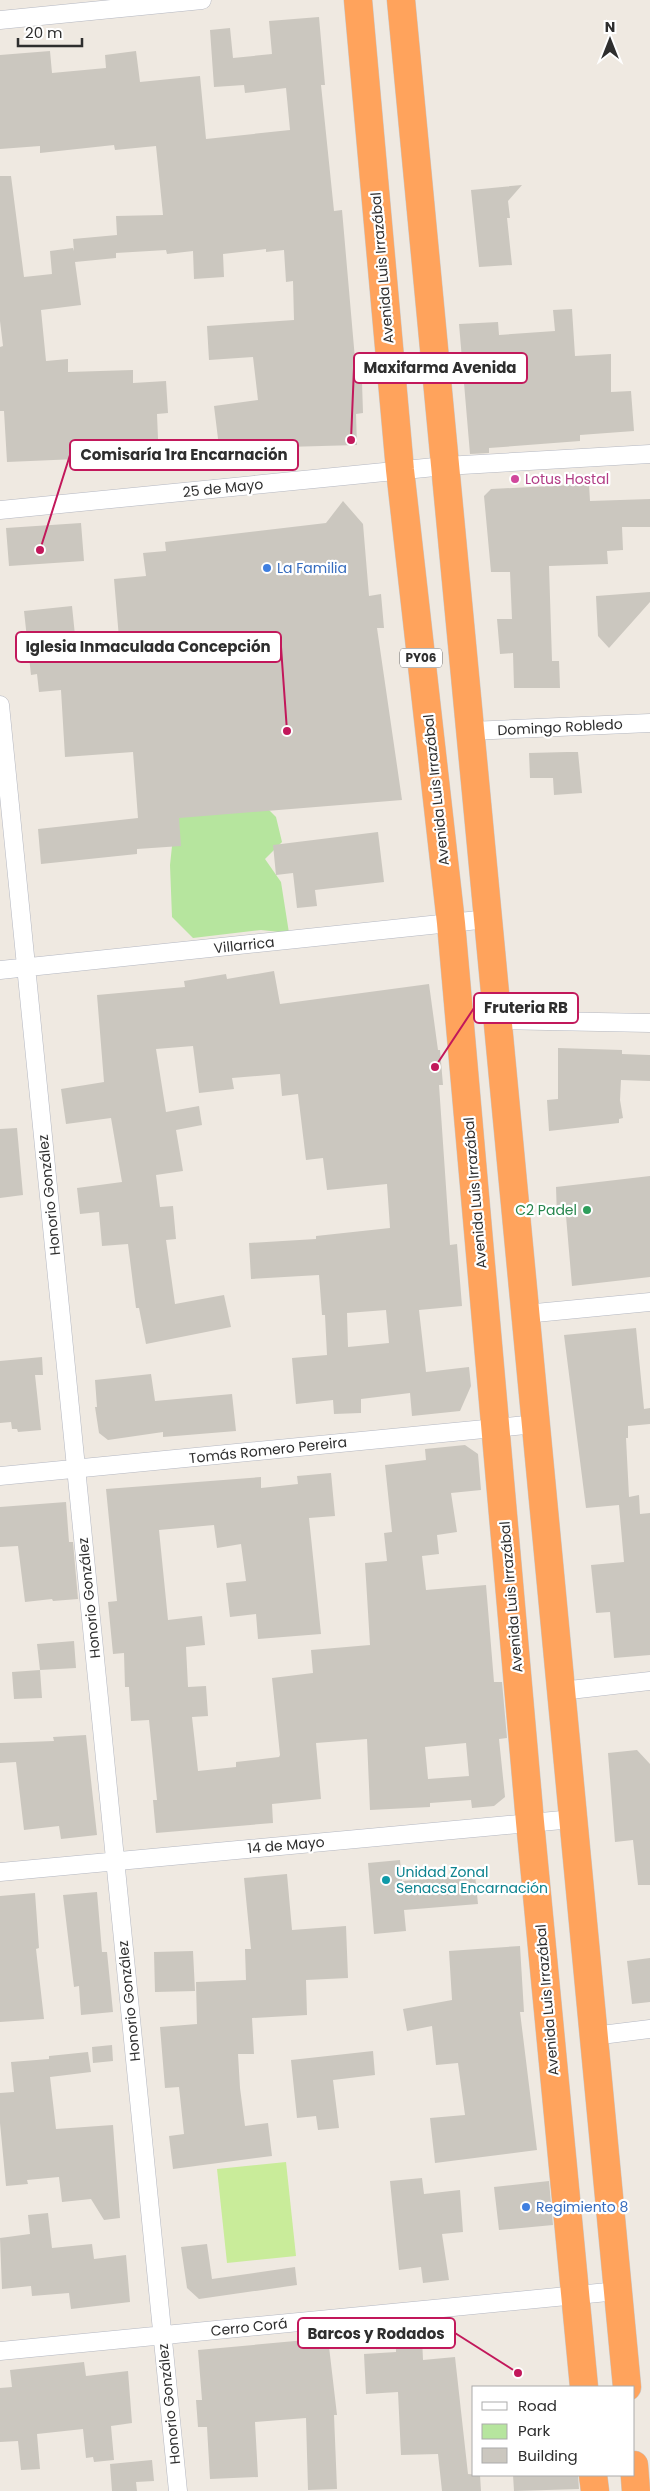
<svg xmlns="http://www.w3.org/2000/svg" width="650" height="2491" font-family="Poppins,sans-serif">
	<rect width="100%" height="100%" fill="#efe9e1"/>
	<!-- green -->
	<path fill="#b6e59e" d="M260 801 276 817 282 842 265 859 281 882 289 933 261 930 193 938 172 917 170 865 175 818Z"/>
	<!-- pitch -->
	<path fill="#c9ec9a" d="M286 2162 296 2256 227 2263 217 2169Z"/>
	<!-- building -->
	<path fill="#cbc7bf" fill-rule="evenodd" d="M319 17 325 85H321L334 211 342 210 357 382H362L363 413 356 414 357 445 286 447 287 455 221 463 214 406 258 400 253 357 209 360 207 326 294 320 293 281 286 282 284 250 266 252V249L223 254 224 277 194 279 193 251 167 254 166 250 116 253V258L75 262 81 305 41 310 46 361 68 359V372L133 370V383L166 381 168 413 157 414 159 463 78 471 77 459 7 462 4 411H0V347L3 346 0 321V176H11L24 277 52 274 50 251 73 248 74 251 73 239 117 235 116 216 163 215 156 146 115 150 114 145 40 153V146L0 149V55L50 51 52 73 106 68 105 55 136 51 140 82 200 76 206 139 290 130 286 88 245 93 244 85 214 87 210 30 230 28 233 58 272 54 269 21Z
		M522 185 508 201 510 218H507L512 265 479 267 471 190Z
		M572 309 575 356 611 354V392L631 391 634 431 580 435V441L489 448V453L470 454 459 324 498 322 499 335 555 331 553 310Z
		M589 484 590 501 650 499V527H622L623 550 607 551 608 564 549 566 552 661H559L560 688H514L513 653 500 654 497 619H512L510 572H491L484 496 491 489Z
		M343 501 363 524 369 596 381 594 384 628H377L402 800 179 818 181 846 137 849V854L41 864 38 829 138 818 133 752 65 757 61 690 39 692 37 674 31 675 24 611 72 606 77 655 120 650 114 579 146 576 143 553 166 551 165 542 326 523Z
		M81 523 84 561 9 566 6 528Z
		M650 592V602L609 648 598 636 596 596Z
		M567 752H578L582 793 554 795 553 778H530L529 753Z
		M378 832 384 882 315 890 317 906 297 908 293 873 276 875 273 845Z
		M274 971 280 1004 429 984 438 1050H440L443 1085H439L450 1245 457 1244 462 1306 419 1310 426 1372 469 1367 471 1386 460 1411 412 1416 410 1393 361 1399V1413L334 1414 333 1400 296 1404 292 1358 327 1355 325 1315H322L319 1275 251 1279 249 1243 316 1239V1236L390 1228 387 1184 327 1190 323 1158 306 1160 298 1094 282 1096 280 1074 232 1078 234 1089 199 1093 193 1046 156 1049 166 1112 199 1106 202 1125 176 1130 183 1171 156 1175 160 1207 173 1206 176 1239 166 1240 175 1304 224 1295 231 1327 146 1344 139 1308H136L128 1244 102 1246 99 1212 80 1214 77 1188 122 1182 111 1118 66 1124 61 1089 104 1082 97 995 185 987 184 981 226 974 227 979ZM386 1310 389 1343 348 1347 347 1313Z
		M558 1048 622 1050V1054L650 1055V1081L621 1080 620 1100 623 1118 619 1119V1123L549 1131 547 1100 558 1099Z
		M17 1128 23 1195 0 1198V1129Z
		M650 1176V1277L572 1286 566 1216 557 1217 556 1187Z
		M636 1328 644 1409 650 1408V1424L628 1426V1438H626L629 1497 639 1495 640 1514 650 1513V1655L614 1658 610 1612 596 1613 591 1565 624 1562 619 1505 586 1508 564 1335Z
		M42 1357 43 1375H35L41 1430 18 1432 17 1429H12L11 1422 0 1423V1361Z
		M151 1374 155 1401 232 1394 236 1431 163 1437V1432L108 1440 99 1433 95 1407H97L95 1380Z
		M465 1445 478 1454 481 1490 451 1493 457 1532 437 1535 439 1554 422 1556 426 1590 486 1585 494 1682H502L507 1738 499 1739 505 1797 494 1806 472 1808 471 1800 430 1803V1807L370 1810 367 1739 316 1743 321 1799 272 1804 273 1823 156 1833 153 1800H157L149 1720 131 1721 129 1687H125L124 1653 113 1654 108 1602 117 1601 106 1489 261 1477V1488L298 1484 297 1476 331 1473 335 1516 309 1518 321 1634 258 1639 256 1614 230 1617 226 1583 246 1581 241 1544 217 1548 214 1525 159 1530 168 1620 202 1616 205 1645 186 1647 188 1687 206 1686 208 1716 192 1717 198 1771 236 1767V1762L279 1757 280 1755 272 1678 313 1673 311 1650 370 1645 365 1563 387 1561 384 1533 392 1532 385 1465 426 1460 425 1449ZM466 1743 469 1776 428 1779 425 1747Z
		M66 1502 69 1542H73L78 1599 53 1601 52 1599 25 1602 18 1546 0 1547V1507Z
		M74 1641 76 1668 40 1670 37 1644Z
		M40 1670 42 1698 14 1699 12 1672Z
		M86 1735 97 1835 61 1839 59 1826 24 1830 16 1762 0 1763V1743L54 1741 53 1737Z
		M637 1750 650 1764V1885H638L633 1840 615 1842 608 1753Z
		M400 1860 402 1881 475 1875 478 1904 404 1910 406 1931 374 1934 368 1863Z
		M287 1874 292 1930 346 1926 348 1978 306 1980 307 2015 252 2018 254 2054H238L240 2088 245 2126 268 2123 272 2156 173 2169 169 2136 184 2134 179 2087 165 2088 160 2027 197 2024 196 1982 246 1980 245 1949H251L244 1878Z
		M97 1892 102 1952H107L113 2012 81 2015 79 1986 74 1987 63 1895Z
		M35 1893 39 1948 36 1949 44 2019 0 2022V1896Z
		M520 1946 524 2012H520L537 2150 435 2163 430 2118 465 2115 458 2063 436 2065 432 2026 407 2031 403 2009 452 2000 449 1951Z
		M193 1951 195 1991 155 1992 154 1952Z
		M650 1958V2002L632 2004 627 1961Z
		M112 2045 113 2061 93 2063 92 2047Z
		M373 2051 375 2075 333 2080 339 2128 318 2130 316 2116 297 2118 291 2060Z
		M88 2052 91 2072 50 2077 56 2129 113 2125 120 2218 104 2220 91 2199 62 2202 59 2177 27 2180 28 2184 6 2186 0 2123V2093L14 2092 11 2062 49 2059V2056Z
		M422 2178 424 2194 460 2190 463 2232 442 2234 449 2280 423 2283 421 2267 399 2270 390 2181Z
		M549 2181 553 2225 499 2230 494 2187Z
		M48 2213 52 2248 92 2244 94 2259 126 2255 130 2302 71 2309 69 2293 32 2296 31 2286 2 2289 0 2238 30 2234 28 2215Z
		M207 2244 212 2279 295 2267 297 2285 199 2299 187 2288 181 2247Z
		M328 2338 337 2415H334L337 2489 308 2490 306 2418 255 2422 258 2477 210 2479 207 2427H198L196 2400H202L198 2350Z
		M422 2338 423 2360 455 2357 468 2474 480 2475 481 2491H442L438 2454 401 2455 398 2392 366 2394 364 2354 396 2352V2339Z
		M84 2362 86 2376 128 2371 132 2423 111 2426 114 2460 94 2462 93 2457 86 2458 83 2429 37 2434 40 2469 21 2470 18 2441 0 2442V2388L12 2387 10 2370Z
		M152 2460 154 2481 136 2482 137 2491H112L110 2464Z
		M513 2475H578L579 2489 514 2491Z"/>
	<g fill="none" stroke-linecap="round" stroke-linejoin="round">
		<defs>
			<path id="street" d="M0 20 202 0
				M0 510 445 466 650 454
				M0 705 178 2491
				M470 731 650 723
				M0 970 488 919
				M497 1020 650 1023
				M525 1314 650 1302
				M0 1476 536 1424
				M561 1691 650 1681
				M0 1872 573 1819
				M593 2036 650 2029
				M0 2351 618 2291"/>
			<path id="highway" d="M358 0 400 470 451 923 530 1822 584 2387
				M401 0 627 2387
				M634 2465 636 2491
				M593 2475 595 2491"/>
		</defs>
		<!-- street casing -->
		<use href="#street" stroke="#b4b7c1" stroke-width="19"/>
		<!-- highway casing -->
		<use href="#highway" stroke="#c9c9c9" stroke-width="29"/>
		<!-- street -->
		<use href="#street" stroke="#fff" stroke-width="18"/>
		<!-- highway -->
		<use href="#highway" stroke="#ffa35c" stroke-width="28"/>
	</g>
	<!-- markers -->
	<circle fill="#d1479c" stroke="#fff" stroke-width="2" cx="515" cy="479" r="5"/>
	<g fill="#3f7fe0" stroke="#fff" stroke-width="2">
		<circle cx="267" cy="568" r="5"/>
		<circle cx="526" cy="2207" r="5"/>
	</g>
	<circle fill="#2e9e5b" stroke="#fff" stroke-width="2" cx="587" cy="1210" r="5"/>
	<circle fill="#0f9aa8" stroke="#fff" stroke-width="2" cx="386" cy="1880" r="5"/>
	<g text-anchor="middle" stroke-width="4.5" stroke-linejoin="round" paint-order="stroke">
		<!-- shield labels -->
		<rect fill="#fff" stroke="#6d6d6d" stroke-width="1" x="400" y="648.5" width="42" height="19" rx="4"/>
		<g font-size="12" font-weight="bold" fill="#2e2e2e">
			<text x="421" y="662">PY06</text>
		</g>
		<!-- street labels -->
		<g font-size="14" fill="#2e2e2e" stroke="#fff">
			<text transform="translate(382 268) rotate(-95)" y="5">Avenida Luis Irrazábal</text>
			<text transform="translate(223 488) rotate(-6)" y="5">25 de Mayo</text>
			<text transform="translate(560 727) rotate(-3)" y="5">Domingo Robledo</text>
			<text transform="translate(436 790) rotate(-96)" y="5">Avenida Luis Irrazábal</text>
			<text transform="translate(244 945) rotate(-6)" y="5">Villarrica</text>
			<text transform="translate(475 1193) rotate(-95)" y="5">Avenida Luis Irrazábal</text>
			<text transform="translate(49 1195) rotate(-96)" y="5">Honorio González</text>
			<text transform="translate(268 1450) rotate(-6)" y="5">Tomás Romero Pereira</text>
			<text transform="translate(511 1597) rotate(-95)" y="5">Avenida Luis Irrazábal</text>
			<text transform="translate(89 1598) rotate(-96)" y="5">Honorio González</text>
			<text transform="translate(286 1845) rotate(-5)" y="5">14 de Mayo</text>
			<text transform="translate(547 2000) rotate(-95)" y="5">Avenida Luis Irrazábal</text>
			<text transform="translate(129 2001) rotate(-96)" y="5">Honorio González</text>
			<text transform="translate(249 2327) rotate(-6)" y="5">Cerro Corá</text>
			<text transform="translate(169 2404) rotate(-96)" y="5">Honorio González</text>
		</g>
		<!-- hotel labels -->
		<g font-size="14" fill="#b23c85" stroke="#fff" text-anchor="start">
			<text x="525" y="484">Lotus Hostal</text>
		</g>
		<!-- shop labels -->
		<g font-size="14" fill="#366cbe" stroke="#fff" text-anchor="start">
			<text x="277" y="573">La Familia</text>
			<text x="536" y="2212">Regimiento 8</text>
		</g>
		<!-- leisure labels -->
		<g font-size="14" fill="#27864d" stroke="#fff" text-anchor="end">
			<text x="577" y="1215">C2 Padel</text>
		</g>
		<!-- culture labels -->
		<g font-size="14" fill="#0d838f" stroke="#fff" text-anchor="start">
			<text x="396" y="1877">Unidad Zonal<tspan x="396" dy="16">Senacsa Encarnación</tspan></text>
		</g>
	</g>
	<!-- callouts -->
	<path fill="none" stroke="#c2185b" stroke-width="2" d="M351 440L354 368M40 550L70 455M287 731L281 647M435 1067L474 1008M518 2373L455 2333"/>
	<g fill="#c2185b" stroke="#fff" stroke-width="2">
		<circle cx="351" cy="440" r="5"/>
		<circle cx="40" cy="550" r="5"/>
		<circle cx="287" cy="731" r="5"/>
		<circle cx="435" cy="1067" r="5"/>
		<circle cx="518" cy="2373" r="5"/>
	</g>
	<g fill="#fff" stroke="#c2185b" stroke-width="2">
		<rect x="354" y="353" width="173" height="30" rx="5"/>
		<rect x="70" y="440" width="228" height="30" rx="5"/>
		<rect x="16" y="632" width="265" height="30" rx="5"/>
		<rect x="474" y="993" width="104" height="30" rx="5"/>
		<rect x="298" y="2318" width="157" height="30" rx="5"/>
	</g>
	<g font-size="15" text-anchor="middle" font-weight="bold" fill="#2e2e2e">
		<text x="440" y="373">Maxifarma Avenida</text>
		<text x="184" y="460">Comisaría 1ra Encarnación</text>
		<text x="148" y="652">Iglesia Inmaculada Concepción</text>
		<text x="526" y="1013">Fruteria RB</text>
		<text x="376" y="2339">Barcos y Rodados</text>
	</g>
	<!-- legend -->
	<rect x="472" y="2386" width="162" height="90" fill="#ffffff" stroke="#ababab"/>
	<rect x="482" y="2402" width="25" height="8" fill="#ffffff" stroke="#ababab"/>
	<text x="518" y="2411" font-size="15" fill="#2e2e2e">Road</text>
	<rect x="482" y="2424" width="25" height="15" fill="#b6e59e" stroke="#ababab"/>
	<text x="518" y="2436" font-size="15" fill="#2e2e2e">Park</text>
	<rect x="482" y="2448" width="25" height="15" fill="#cbc7bf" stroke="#ababab"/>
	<text x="518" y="2461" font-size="15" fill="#2e2e2e">Building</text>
	<!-- north arrow -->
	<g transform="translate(610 40)" stroke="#ffffff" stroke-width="4" paint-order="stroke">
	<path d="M0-4L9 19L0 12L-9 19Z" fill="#2e2e2e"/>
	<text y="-8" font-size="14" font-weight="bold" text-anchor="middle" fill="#2e2e2e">N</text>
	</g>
	<!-- scale -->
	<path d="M18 38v8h64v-8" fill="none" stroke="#2e2e2e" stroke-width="2.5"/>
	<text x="25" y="38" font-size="15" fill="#2e2e2e" stroke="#ffffff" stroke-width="4" paint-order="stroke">20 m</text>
</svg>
